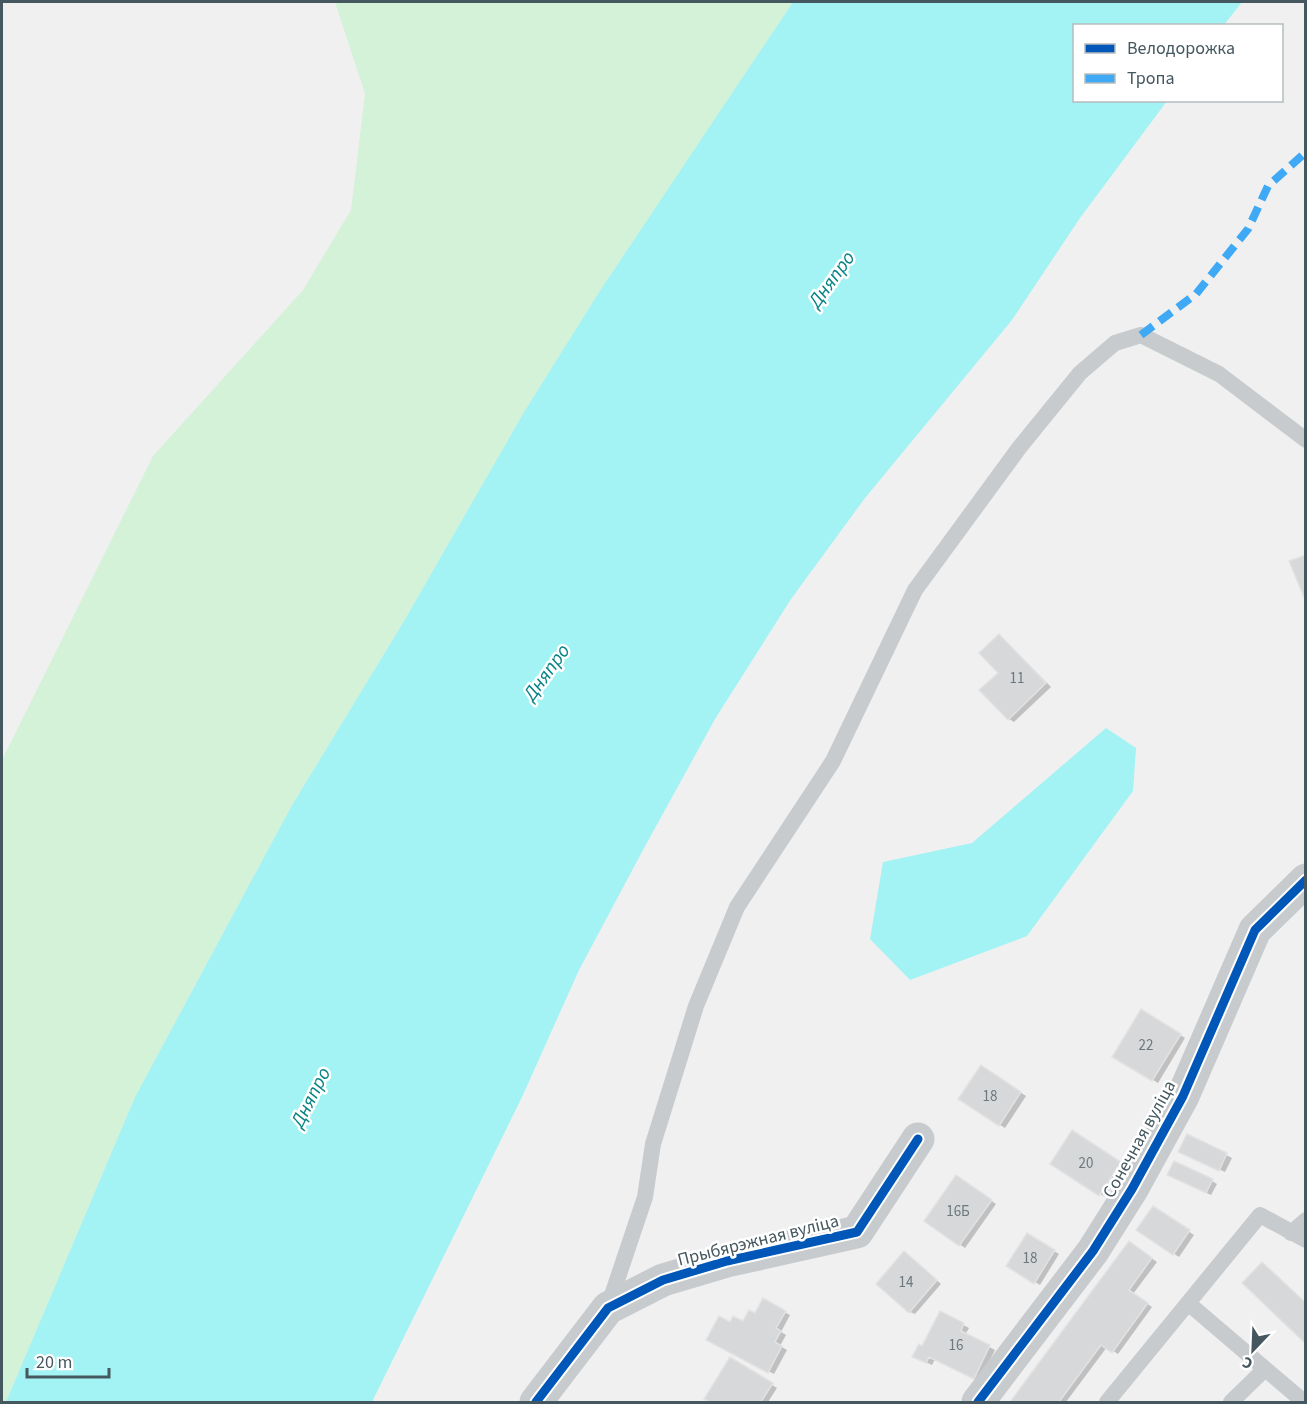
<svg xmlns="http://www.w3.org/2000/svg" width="1307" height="1404" font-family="'Source Sans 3',sans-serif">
	<rect width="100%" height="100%" fill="#f1f0f0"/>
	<!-- green -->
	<path fill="#d3f2d8" d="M335 2H793L601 289 524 412 404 621 291 807 135 1097 6 1402H2V760L153 456 303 290 351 210 365 94Z"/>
	<!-- water -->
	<path fill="#a3f2f4" d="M793 2H1242L1224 25 1074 26V100L1167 101 1080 218 1012 320 865 498 791 599 715 719 643 850 579 970 522 1097 372 1402H6L135 1097 291 807 404 621 524 412 601 289Z
		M1106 728 1136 748 1133 791 1027 936 910 980 870 939 883 862 972 843Z"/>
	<!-- shadow -->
	<path fill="#0003" d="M999 636 1004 639 1051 687 1014 722 1009 719 1000 673Z
		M1141 1011 1185 1038 1158 1083 1114 1056Z
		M986 1070 1026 1096 1005 1128 1000 1125Z
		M1073 1132 1126 1166 1105 1197 1053 1163Z
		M1188 1136 1232 1158 1225 1172 1185 1154Z
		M1174 1177 1212 1181 1217 1184 1211 1195Z
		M962 1180 996 1204 965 1248 926 1221Z
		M1158 1211 1194 1235 1179 1257 1138 1230Z
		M1027 1235 1059 1254 1040 1285 1008 1266Z
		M1130 1243 1157 1262 1133 1294 1152 1307 1118 1354 1107 1347 1066 1402H1012Z
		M909 1256 941 1284 915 1314 910 1312Z
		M763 1301 790 1315 781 1332 786 1335 780 1346 787 1350 774 1374 708 1339 730 1324 744 1323 756 1315Z
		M940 1313 969 1328 965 1335 995 1350 979 1381 935 1359 932 1365 919 1359Z
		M730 1359 777 1388 768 1402H713L706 1399Z"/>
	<!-- building -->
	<path fill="#d7d8d9" stroke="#e2e2e3" stroke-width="1.5" d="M1306 555V602L1289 561Z
		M999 634 1046 683 1008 720 979 690 998 673 979 653Z
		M1141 1009 1181 1034 1152 1081 1112 1057Z
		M981 1065 1021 1092 999 1126 958 1099Z
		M1072 1130 1121 1162 1099 1196 1050 1164Z
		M1187 1134 1227 1153 1219 1171 1178 1152Z
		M1174 1161 1213 1179 1206 1193 1167 1175Z
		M956 1175 992 1200 959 1246 924 1221Z
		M1153 1206 1190 1230 1173 1255 1136 1230Z
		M1027 1233 1055 1250 1034 1284 1006 1266Z
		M1129 1241 1152 1258 1129 1290 1148 1303 1112 1353 1101 1345 1059 1402H1010Z
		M904 1251 937 1280 909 1313 876 1284Z
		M1262 1262 1306 1303V1344L1242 1283Z
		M763 1298 786 1311 776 1328 781 1331 775 1342 782 1346 768 1373 706 1340 719 1316 730 1322 733 1316 743 1321 749 1310 755 1313Z
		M940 1311 964 1323 961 1331 990 1345 974 1379 929 1357 926 1363 912 1357 919 1344 922 1346Z
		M730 1357 773 1383 761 1402H710L704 1399Z"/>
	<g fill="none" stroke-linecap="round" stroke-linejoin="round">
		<!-- lane -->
		<path stroke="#c7cbcd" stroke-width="16" d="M1291 1233 1306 1220
			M1188 1303 1304 1402
			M608 1307 645 1197 653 1144 696 1006 737 907 833 761 915 590 1019 448 1080 373 1115 343 1141 335 1219 374 1306 440
			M1107 1402 1260 1215 1306 1240
			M1231 1402 1265 1369"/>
		<!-- street -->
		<path stroke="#c7cbcd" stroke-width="33" d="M536 1402 608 1308 663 1280 727 1261 857 1232 918 1139
			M978 1402 1093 1251 1132 1189 1183 1096 1255 930 1306 880"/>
		<!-- quiet -->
		<path stroke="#3fa9f5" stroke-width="8" stroke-dasharray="15 8" stroke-linecap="butt" d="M1141 335 1196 294 1248 229 1268 186 1306 152"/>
		<defs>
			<path id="cycleway" d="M536 1402 608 1308 663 1280 727 1261 857 1232 918 1139
				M978 1402 1093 1251 1132 1189 1183 1096 1255 930 1306 880"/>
		</defs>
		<!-- cycleway casing -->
		<use href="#cycleway" stroke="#fff" stroke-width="13"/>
		<!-- cycleway -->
		<use href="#cycleway" stroke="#0057b8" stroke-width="9"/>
	</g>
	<g text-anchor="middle" stroke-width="5" stroke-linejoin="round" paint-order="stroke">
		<!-- number labels -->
		<g font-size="15" fill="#6b797f">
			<text x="1017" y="683">11</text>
			<text x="1146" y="1050">22</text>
			<text x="990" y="1101">18</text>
			<text x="1086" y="1168">20</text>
			<text x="958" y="1216">16Б</text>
			<text x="1030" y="1263">18</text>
			<text x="906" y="1287">14</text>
			<text x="956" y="1350">16</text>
		</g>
		<!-- street labels -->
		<g font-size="18" fill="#45585f" stroke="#fff">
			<text transform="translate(1139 1139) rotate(-61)" y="6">Сонечная вуліца</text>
			<text transform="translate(758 1240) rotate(-14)" y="6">Прыбярэжная вуліца</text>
		</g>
		<!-- water labels -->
		<g font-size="20" font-style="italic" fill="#058386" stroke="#fff">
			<text transform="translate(831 279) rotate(-54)" y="7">Дняпро</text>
			<text transform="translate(546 672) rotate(-54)" y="7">Дняпро</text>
			<text transform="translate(310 1097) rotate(-63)" y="7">Дняпро</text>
		</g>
	</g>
	<!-- border -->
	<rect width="1307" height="1404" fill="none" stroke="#45585f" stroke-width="6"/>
	<!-- legend -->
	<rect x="1073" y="24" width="210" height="78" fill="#ffffff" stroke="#b5bcbf" stroke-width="1.5"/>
	<rect x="1085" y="44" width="30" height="9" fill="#0057b8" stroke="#b5bcbf" stroke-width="1.5"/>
	<text x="1127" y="54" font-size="18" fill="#45585f">Велодорожка</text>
	<rect x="1085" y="74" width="30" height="9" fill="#3fa9f5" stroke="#b5bcbf" stroke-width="1.5"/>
	<text x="1127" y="84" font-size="18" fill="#45585f">Тропа</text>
	<!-- north arrow -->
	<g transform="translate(1253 1350) rotate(203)" stroke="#ffffff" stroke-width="4.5" paint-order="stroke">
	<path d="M0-4.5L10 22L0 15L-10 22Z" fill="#45585f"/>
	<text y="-9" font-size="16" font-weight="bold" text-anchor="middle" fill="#45585f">С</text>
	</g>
	<!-- scale -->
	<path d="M27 1368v9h82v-9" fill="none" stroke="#45585f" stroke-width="3"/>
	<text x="36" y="1368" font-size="18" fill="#45585f" stroke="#ffffff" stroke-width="4.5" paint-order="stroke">20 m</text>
</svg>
